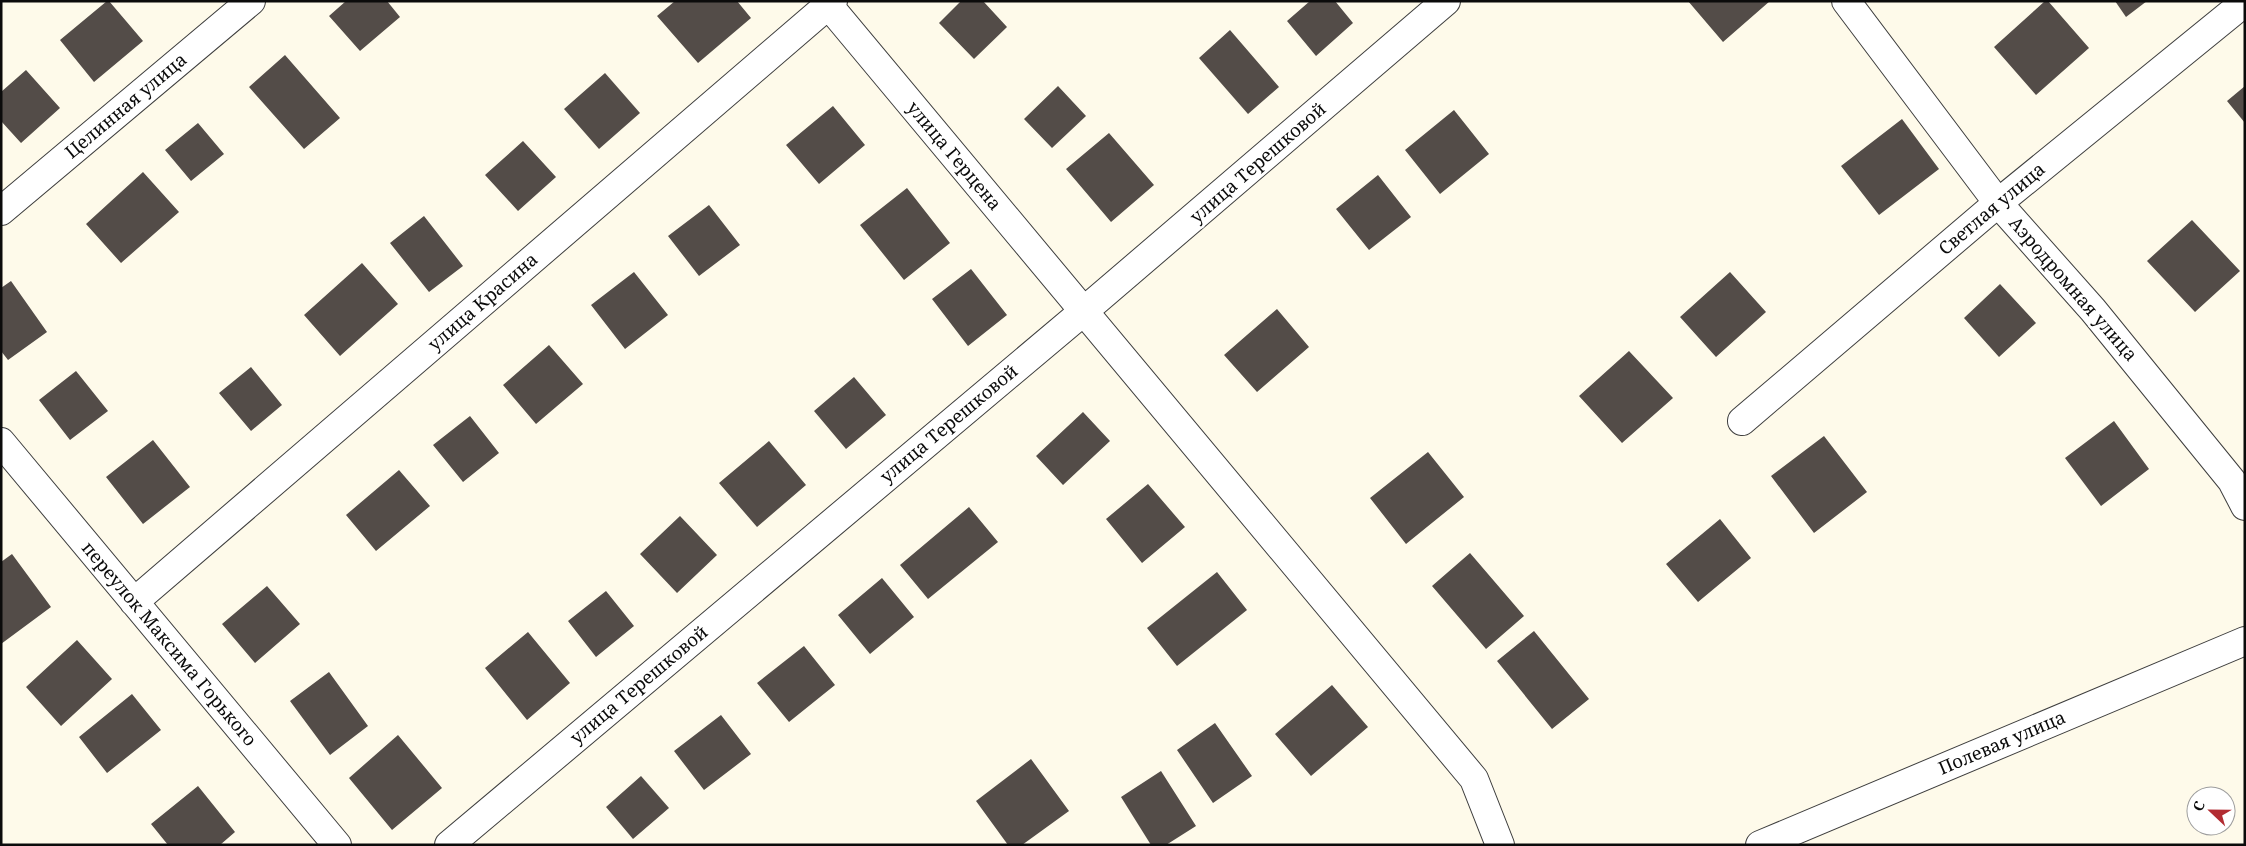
<svg xmlns="http://www.w3.org/2000/svg" width="2246" height="846" font-family="'Noto Serif',serif">
	<rect width="100%" height="100%" fill="#fefaea"/>
	<!-- building -->
	<path fill="#534c48" d="M107 1H109L143 41 94 82 60 40Z
		M346 1H387L400 17 360 51 329 16Z
		M675 1H737L751 18 698 63 657 16Z
		M961 1H983L1007 27 974 59 939 23Z
		M1310 1H1335L1353 23 1316 56 1287 21Z
		M1688 1H1770L1723 42Z
		M2045 1H2048L2089 48 2036 95 1994 47Z
		M2115 1H2147L2126 17Z
		M1230 30 1279 87 1248 114 1199 58Z
		M285 55 340 118 304 149 249 87Z
		M26 70 60 108 21 143 1 121V92Z
		M605 73 640 113 599 149 564 109Z
		M1058 86 1086 116 1052 148 1024 119Z
		M2245 86V123L2227 101Z
		M833 106 865 145 819 184 786 145Z
		M1454 110 1489 154 1440 194 1405 150Z
		M1902 119 1939 169 1879 215 1841 166Z
		M198 123 224 154 191 181 165 150Z
		M1109 133 1154 185 1111 222 1066 169Z
		M523 141 556 177 518 211 485 175Z
		M143 172 179 212 121 263 86 224Z
		M1378 175 1411 217 1369 250 1336 209Z
		M907 188 950 243 904 280 860 225Z
		M709 205 740 245 699 276 668 236Z
		M424 216 463 266 429 292 390 243Z
		M2192 220 2240 271 2195 312 2147 261Z
		M362 263 398 304 340 356 304 315Z
		M971 269 1007 315 968 346 932 299Z
		M634 272 668 315 625 349 591 305Z
		M1730 272 1766 312 1716 357 1680 317Z
		M11 281 47 332 8 360 1 351V288Z
		M2000 284 2036 323 1999 357 1964 318Z
		M1277 309 1309 347 1257 392 1224 355Z
		M549 345 583 384 536 424 503 385Z
		M1629 351 1673 398 1622 443 1579 396Z
		M251 367 282 405 251 431 219 393Z
		M76 371 108 411 70 440 39 400Z
		M854 377 886 415 846 449 814 411Z
		M1083 412 1110 441 1063 485 1036 456Z
		M470 416 499 453 463 482 433 445Z
		M2114 421 2149 469 2101 506 2065 458Z
		M1824 436 1867 492 1814 533 1771 476Z
		M153 440 190 487 143 524 106 477Z
		M769 441 806 485 757 527 719 483Z
		M1428 452 1464 497 1406 544 1370 498Z
		M399 470 430 506 376 551 346 515Z
		M1148 484 1185 527 1142 563 1106 519Z
		M969 507 998 542 928 599 900 565Z
		M680 516 717 555 677 593 640 554Z
		M1720 519 1751 558 1698 602 1666 564Z
		M1470 553 1524 616 1486 649 1432 586Z
		M12 554 51 607 1 644V562Z
		M1217 572 1247 610 1177 666 1147 628Z
		M882 578 914 617 870 654 838 615Z
		M267 586 300 624 255 663 222 624Z
		M606 591 634 626 596 657 568 621Z
		M1534 631 1589 699 1552 729 1497 661Z
		M528 632 570 683 527 720 485 668Z
		M77 640 112 679 61 726 26 687Z
		M804 646 835 685 789 722 757 683Z
		M329 672 368 726 330 755 290 701Z
		M1332 685 1368 727 1311 776 1275 734Z
		M132 694 161 730 107 773 79 737Z
		M721 715 751 754 704 790 674 751Z
		M1215 723 1252 776 1213 803 1177 750Z
		M398 735 442 788 392 830 349 778Z
		M1031 759 1069 811 1022 845H1008L976 801Z
		M1161 771 1196 826 1166 845H1151L1121 797Z
		M641 776 669 808 633 839 606 807Z
		M198 786 235 832 220 845H168L151 824Z"/>
	<g fill="none" stroke-linecap="round" stroke-linejoin="round">
		<defs>
			<path id="minor" d="M825 1 1474 779 1500 845
				M1846 1 1998 203 2093 310 2232 481 2245 506
				M1 211 251 1
				M1742 421 1998 203 2245 2
				M1 442 337 845
				M134 602 833 1
				M449 845 1084 311 1446 1
				M1760 845 2245 641"/>
		</defs>
		<!-- minor casing -->
		<use href="#minor" stroke="#3e3e3e" stroke-width="30"/>
		<!-- minor -->
		<use href="#minor" stroke="#fff" stroke-width="28"/>
	</g>
	<g text-anchor="middle" stroke-width="5" stroke-linejoin="round" paint-order="stroke">
		<!-- street labels -->
		<g font-size="18" fill="#0b0b0b" stroke="#fff">
			<text transform="translate(126 106) rotate(-40)" y="6">Целинная улица</text>
			<text transform="translate(954 156) rotate(50)" y="6">улица Герцена</text>
			<text transform="translate(1258 163) rotate(-41)" y="6">улица Терешковой</text>
			<text transform="translate(1992 209) rotate(-40)" y="6">Светлая улица</text>
			<text transform="translate(2073 289) rotate(49)" y="6">Аэродромная улица</text>
			<text transform="translate(483 302) rotate(-41)" y="6">улица Красина</text>
			<text transform="translate(949 424) rotate(-40)" y="6">улица Терешковой</text>
			<text transform="translate(169 644) rotate(50)" y="6">переулок Максима Горького</text>
			<text transform="translate(639 685) rotate(-40)" y="6">улица Терешковой</text>
			<text transform="translate(2002 743) rotate(-23)" y="6">Полевая улица</text>
		</g>
	</g>
	<!-- border -->
	<rect width="2246" height="846" fill="none" stroke="#0b0b0b" stroke-width="5"/>
	<!-- north arrow -->
	<g transform="translate(2211 811) rotate(292)"><circle r="24" fill="#ffffff" stroke="#9d9d9d"/>
	<path d="M0-4L9 19L0 12L-9 19Z" fill="#b22c32"/>
	<text y="-8" font-size="14" font-weight="bold" text-anchor="middle" fill="#0b0b0b">С</text>
	</g>
</svg>
